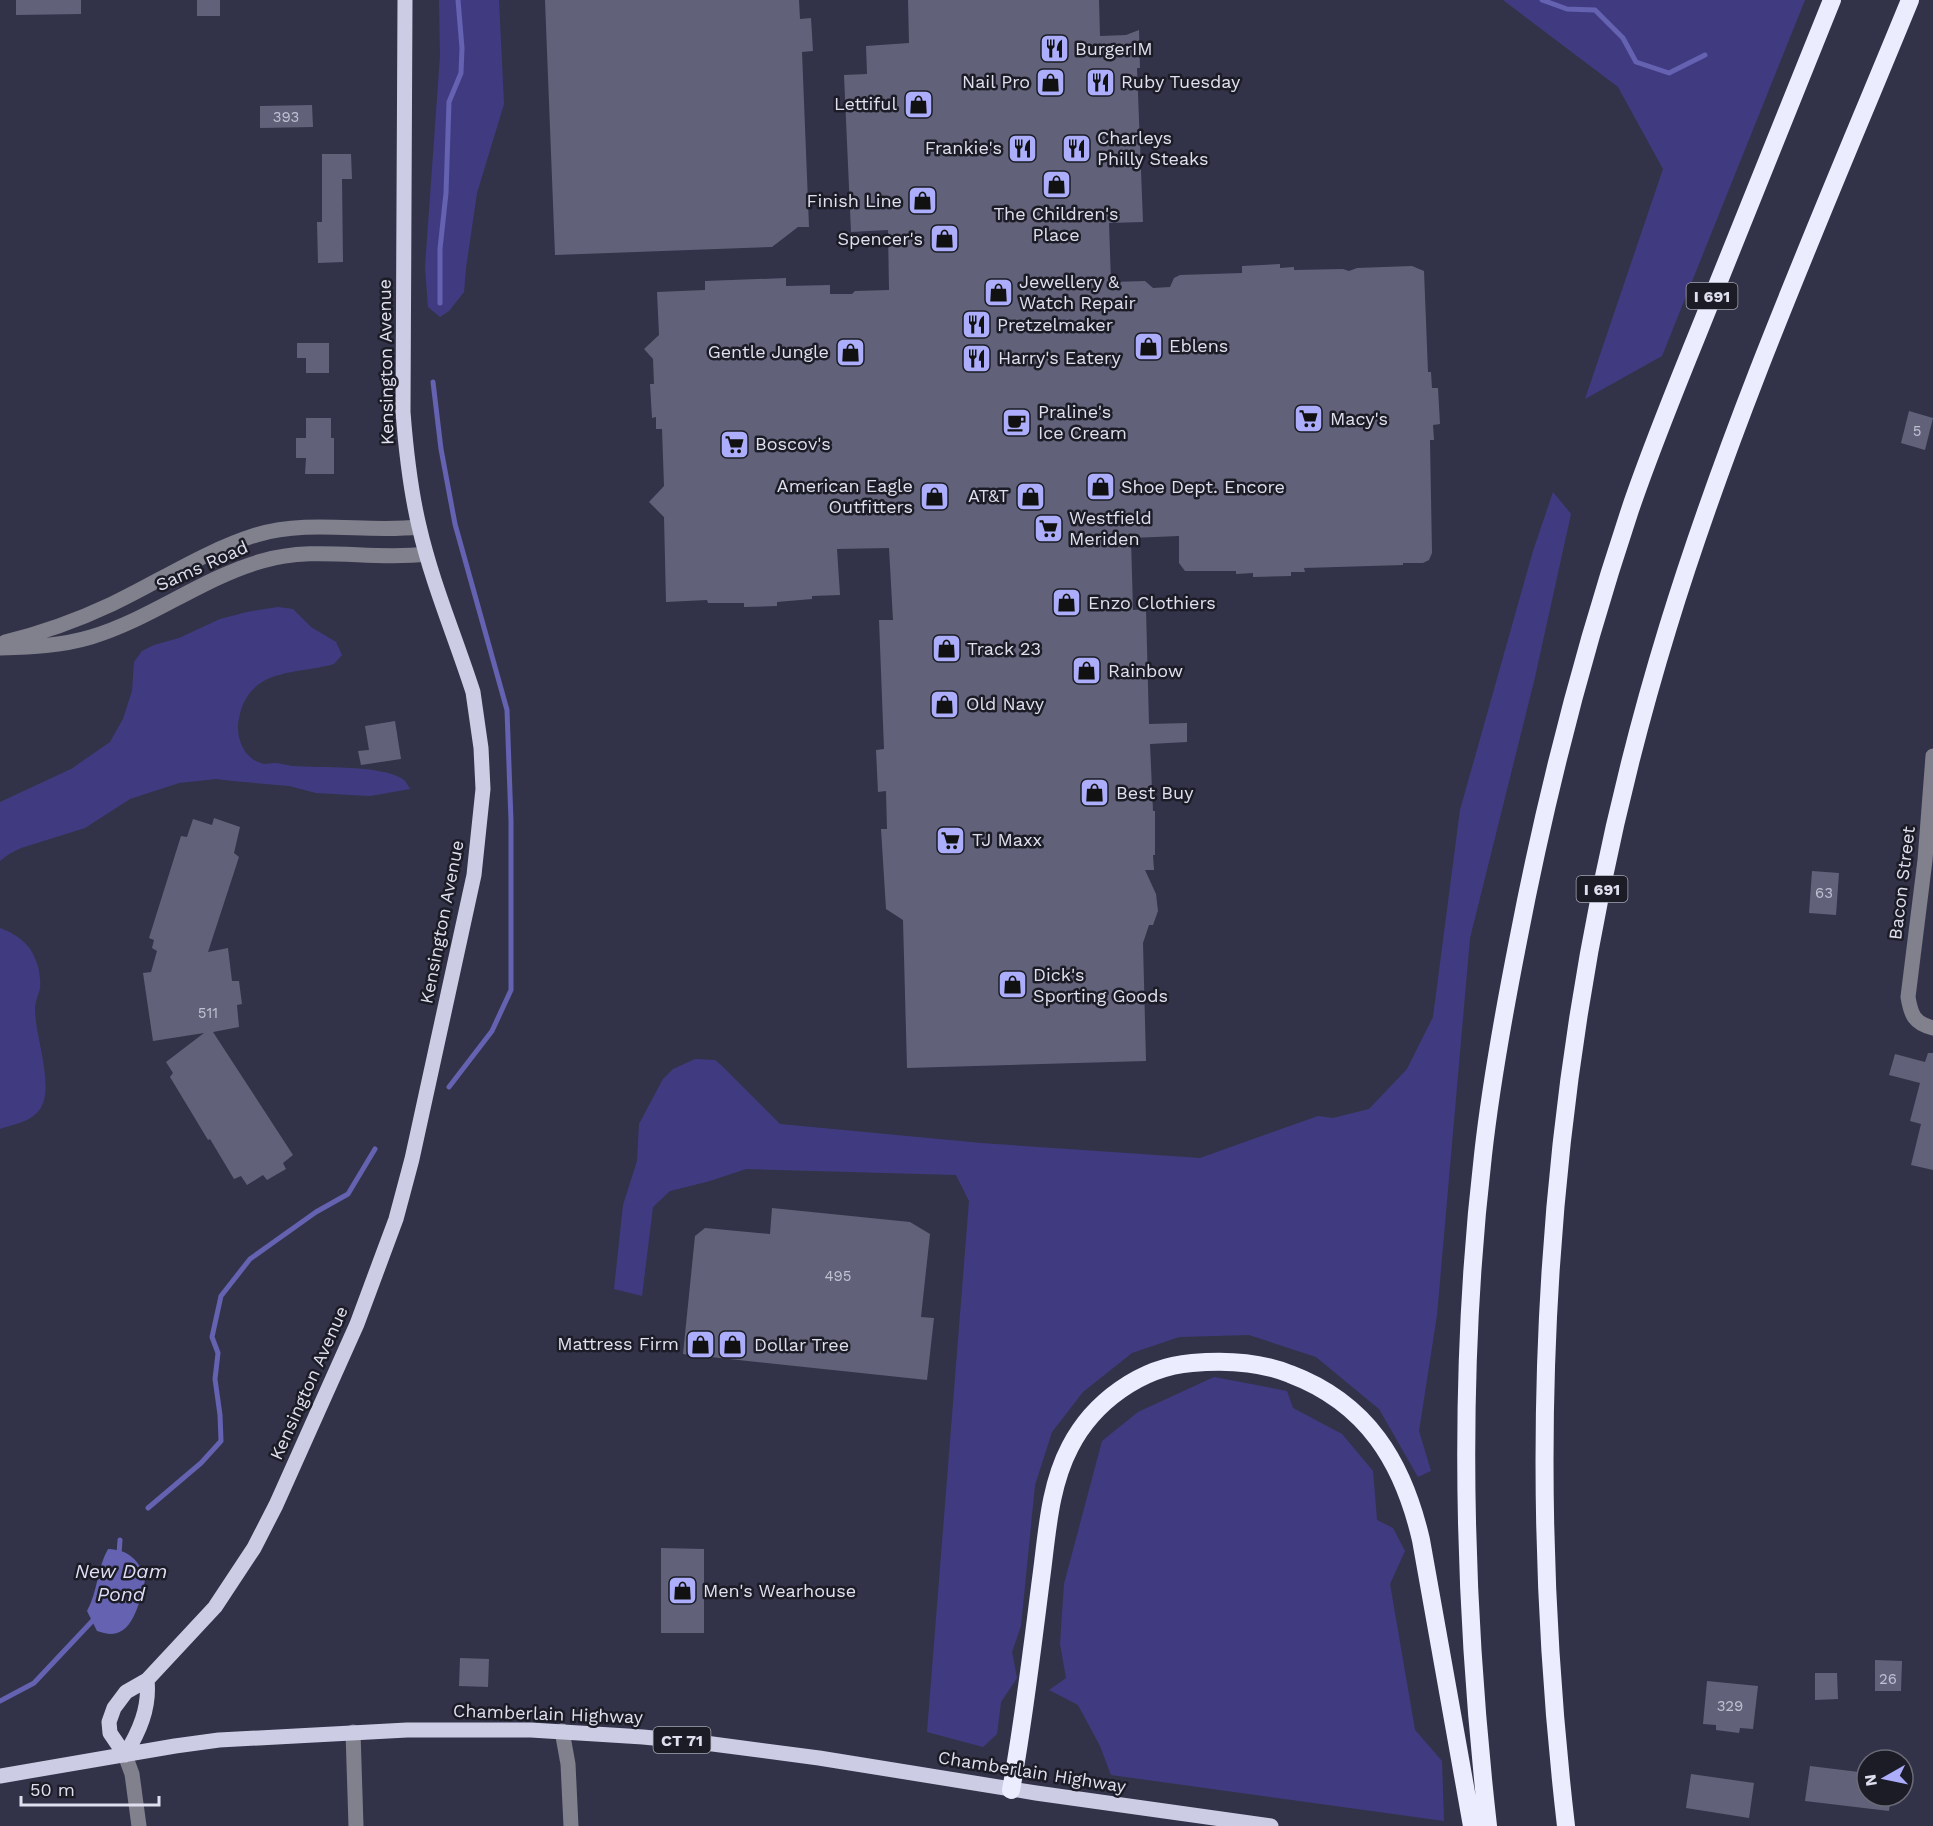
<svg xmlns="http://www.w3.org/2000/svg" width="1933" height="1826" font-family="'Work Sans',sans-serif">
	<rect width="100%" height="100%" fill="#323349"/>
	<!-- green -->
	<path fill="#403b81" d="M439 0H499L504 104 477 193 466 268 464 292 449 311 440 317 428 307 425 267 440 56Z
		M1503 0H1805L1662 356 1585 399 1663 169 1618 87Z
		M1553 492 1571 514 1535 677 1470 938 1437 1315 1419 1431 1431 1471 1418 1477 1379 1409 1316 1357 1249 1335 1179 1337 1132 1353 1083 1392 1052 1432 1035 1485 1021 1626 1012 1652 1017 1678 1001 1702 997 1734 983 1747 927 1732 969 1201 956 1175 746 1169 710 1181 670 1191 653 1207 642 1296 614 1289 623 1205 637 1161 639 1124 663 1079 673 1069 695 1059 715 1060 721 1065 780 1124 981 1143 1200 1158 1318 1116 1333 1118 1369 1109 1407 1069 1433 1017 1460 810 1533 551Z
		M278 607 293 609 311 627 336 642 342 655 334 664C295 675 249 667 239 718 235 734 242 758 261 763 264 765 270 763 274 763 280 763 286 765 292 766 320 768 378 765 401 778 405 780 408 785 410 789L370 796 316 793 289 786 233 781 216 779 179 783 130 799 85 828 21 848 9 854 0 861V802L71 769 110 742 123 719 132 691 134 662 142 651 154 645 179 638 220 619 247 612Z
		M0 928C16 934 31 944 36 961 39 967 41 982 40 988 38 996 35 1002 35 1010 35 1036 55 1088 40 1109 31 1122 14 1124 0 1129Z
		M1214 1377 1287 1391 1293 1408 1342 1434 1373 1471 1377 1520 1393 1528 1405 1551 1390 1584 1415 1730 1442 1761 1444 1821 1111 1775 1100 1746 1078 1705 1049 1690 1066 1678 1060 1644 1064 1584 1102 1441 1138 1412Z"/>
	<!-- water -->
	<path fill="#6462b1" d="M108 1549C129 1550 137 1559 146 1577 141 1595 135 1634 111 1634 107 1634 101 1632 97 1631L87 1611C98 1591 97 1568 108 1549Z"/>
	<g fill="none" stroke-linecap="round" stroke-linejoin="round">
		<!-- stream -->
		<path stroke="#6462b1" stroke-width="5" d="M1542 0 1567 9 1595 10 1623 38 1636 62 1669 73 1705 55
			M440 303V249L446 193 449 102 461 73 462 48 458 0
			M433 382 441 449 455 524 507 710 511 821V990L492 1031 449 1087
			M148 1508 201 1463 221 1441 220 1415 215 1379 218 1353 212 1337 221 1296 250 1259 316 1212 348 1194 375 1149
			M119 1554 120 1540
			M0 1701 34 1683 97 1616"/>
	</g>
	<!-- building -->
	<path fill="#61627a" d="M16 0H81V14L16 15Z
		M197 0H220V16H197Z
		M545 0H799L800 19 811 18 813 51 802 52 809 227H798L772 247 555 255Z
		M908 0H1099L1100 36 1126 35 1139 30 1140 68H1137L1143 222 1109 223 1111 282 1145 281 1153 288 1170 287 1174 278 1180 275 1242 273V266L1280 264V268L1294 267V270L1343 269 1349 271 1357 268 1412 266 1424 271 1428 372H1431L1432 388H1438L1440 424 1433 425 1434 440H1430L1432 553 1429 560 1423 563H1403V565L1304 568 1305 572H1291V576L1253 577V573L1236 574V571H1185L1179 563V536L1131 538 1133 610 1146 609 1149 724 1187 723V742L1150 744 1153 811H1155V855H1153L1154 870H1145L1156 894 1158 911 1153 925H1149L1143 943 1146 1061 907 1068 903 920 886 909 881 829H887L886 791 878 792 876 750 884 749 879 620H893L889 548 837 549 840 595 812 596V599L777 602V606L744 607V603H708L707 600 666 602 664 517 649 502 664 486 662 429H656V417L652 418 650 384H654L653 359 644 349 659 335 657 292 705 290V281L786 278V286L830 285V294H852L855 291 889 290 888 230 851 232 844 75 867 74 866 46 909 43Z
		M312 105 313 127 260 128V106Z
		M322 154H351L352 179H342L343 262 318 263 317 222H322Z
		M297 343H329V373H306V358H297Z
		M1909 411 1933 418 1925 450 1901 443Z
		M306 418H331V438H334V474H305L306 458H296V438H306Z
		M395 721 401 759 361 765 358 751 369 750 365 726Z
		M214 818 240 827 234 853 239 857 208 952 228 948 232 981H239L242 1004 237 1005 239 1027 213 1032 293 1155 283 1163 286 1169 267 1180 263 1175 247 1185 241 1176 234 1179 210 1139 208 1140 170 1077 173 1073 166 1062 204 1033 153 1041 143 973 151 972 157 951 152 948 154 940 149 938 181 836 187 837 193 819 212 825Z
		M1812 871 1839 873 1836 915 1809 913Z
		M1928 1053H1933V1170L1911 1165 1921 1124 1910 1121 1920 1083 1889 1075 1895 1054 1925 1062Z
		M772 1208 910 1222 930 1234 921 1317 934 1318 927 1380 683 1354 695 1236 705 1228 770 1234Z
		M661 1548 704 1549V1633H661Z
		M460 1658 489 1659 488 1687 459 1686Z
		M1875 1660 1902 1661 1901 1691H1875Z
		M1815 1673H1837L1838 1699 1815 1700Z
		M1707 1681 1758 1686 1753 1729 1740 1728 1739 1733 1716 1730V1725L1703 1724Z
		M1810 1766 1867 1773V1796H1891L1889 1811 1805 1801Z
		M1691 1774 1754 1783 1749 1818 1686 1808Z"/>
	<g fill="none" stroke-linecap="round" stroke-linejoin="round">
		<!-- minor -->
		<path stroke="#81818d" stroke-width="15" d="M5 642C42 633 78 620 112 604 160 581 205 551 256 535 310 519 365 533 419 527
			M0 648C31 647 61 646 91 637 151 619 202 578 262 561 316 545 372 561 426 554
			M1933 756 1925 860 1908 997C1911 1015 1914 1023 1933 1028
			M562 1731 568 1764 571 1826
			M353 1732 356 1826
			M125 1755 132 1774 139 1826"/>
		<!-- major -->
		<path stroke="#cccde5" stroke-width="15" d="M125 1755 110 1733 109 1722 114 1708 126 1692 147 1680 215 1607 254 1548 276 1505 357 1324 396 1219 412 1159 474 875 483 789 481 748 473 692C455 636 432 583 419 526 410 488 406 451 403 412L405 0
			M125 1755C139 1732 150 1708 147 1680
			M0 1776 175 1746 219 1740 407 1730H531L643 1737 705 1743 819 1758 1036 1793 1271 1826"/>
		<!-- highway -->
		<path stroke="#ebecfe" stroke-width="18" d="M1011 1790C1024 1720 1032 1649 1041 1579 1047 1535 1049 1487 1070 1447 1093 1402 1141 1367 1192 1363 1225 1360 1258 1361 1290 1374 1367 1403 1403 1462 1421 1540L1472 1826
			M1488 1826C1463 1604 1457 1378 1483 1155 1491 1083 1504 1012 1518 941 1546 795 1583 651 1630 510 1650 451 1674 392 1698 333 1742 222 1787 111 1832 0
			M1566 1826C1519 1421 1548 1018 1668 627 1733 415 1826 205 1910 0"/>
	</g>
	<!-- icons -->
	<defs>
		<symbol id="restaurant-square" viewBox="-11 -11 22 22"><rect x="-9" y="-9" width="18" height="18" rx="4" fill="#adaefb" stroke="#1b1c26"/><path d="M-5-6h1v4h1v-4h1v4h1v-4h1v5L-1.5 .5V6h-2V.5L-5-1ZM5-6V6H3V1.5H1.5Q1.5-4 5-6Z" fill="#111"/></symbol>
		<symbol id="shop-square" viewBox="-11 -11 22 22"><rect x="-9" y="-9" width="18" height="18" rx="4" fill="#adaefb" stroke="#1b1c26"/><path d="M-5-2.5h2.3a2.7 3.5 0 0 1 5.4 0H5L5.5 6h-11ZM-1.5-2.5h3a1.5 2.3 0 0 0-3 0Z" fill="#111"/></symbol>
		<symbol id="supermarket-square" viewBox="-11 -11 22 22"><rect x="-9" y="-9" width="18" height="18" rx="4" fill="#adaefb" stroke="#1b1c26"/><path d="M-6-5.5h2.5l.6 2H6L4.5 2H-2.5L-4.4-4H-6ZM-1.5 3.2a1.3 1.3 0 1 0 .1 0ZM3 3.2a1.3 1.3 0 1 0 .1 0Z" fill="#111"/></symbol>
		<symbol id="cafe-square" viewBox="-11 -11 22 22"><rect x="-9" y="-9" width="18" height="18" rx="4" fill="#adaefb" stroke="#1b1c26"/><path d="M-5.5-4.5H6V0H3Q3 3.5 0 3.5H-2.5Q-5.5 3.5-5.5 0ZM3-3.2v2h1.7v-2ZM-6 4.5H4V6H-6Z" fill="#111"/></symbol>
	</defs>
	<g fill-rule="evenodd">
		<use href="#restaurant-square" x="1038" y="32" width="33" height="33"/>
		<use href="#shop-square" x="1034" y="66" width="33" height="33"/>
		<use href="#restaurant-square" x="1084" y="66" width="33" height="33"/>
		<use href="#shop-square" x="902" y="88" width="33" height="33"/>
		<use href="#restaurant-square" x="1006" y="132" width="33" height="33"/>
		<use href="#restaurant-square" x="1060" y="132" width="33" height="33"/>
		<use href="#shop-square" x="1040" y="168" width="33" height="33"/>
		<use href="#shop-square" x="906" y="184" width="33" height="33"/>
		<use href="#shop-square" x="928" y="222" width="33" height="33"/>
		<use href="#shop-square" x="982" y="276" width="33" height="33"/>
		<use href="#restaurant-square" x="960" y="308" width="33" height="33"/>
		<use href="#shop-square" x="1132" y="330" width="33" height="33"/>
		<use href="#shop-square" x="834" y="336" width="33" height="33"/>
		<use href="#restaurant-square" x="960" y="342" width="33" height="33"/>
		<use href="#supermarket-square" x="1292" y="402" width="33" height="33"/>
		<use href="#cafe-square" x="1000" y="406" width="33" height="33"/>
		<use href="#supermarket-square" x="718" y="428" width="33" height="33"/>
		<use href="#shop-square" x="1084" y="470" width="33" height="33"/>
		<use href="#shop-square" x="918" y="480" width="33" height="33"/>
		<use href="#shop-square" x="1014" y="480" width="33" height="33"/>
		<use href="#supermarket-square" x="1032" y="512" width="33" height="33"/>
		<use href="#shop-square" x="1050" y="586" width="33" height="33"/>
		<use href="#shop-square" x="930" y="632" width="33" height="33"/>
		<use href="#shop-square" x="1070" y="654" width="33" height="33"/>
		<use href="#shop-square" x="928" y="688" width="33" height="33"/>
		<use href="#shop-square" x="1078" y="776" width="33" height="33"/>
		<use href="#supermarket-square" x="934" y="824" width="33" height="33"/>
		<use href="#shop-square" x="996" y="968" width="33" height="33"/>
		<use href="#shop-square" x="684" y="1328" width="33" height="33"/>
		<use href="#shop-square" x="716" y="1328" width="33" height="33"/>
		<use href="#shop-square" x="666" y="1574" width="33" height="33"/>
	</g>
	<g text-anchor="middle" stroke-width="5" stroke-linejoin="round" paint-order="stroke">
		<!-- number labels -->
		<g font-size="15" fill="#c0c0d2">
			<text x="286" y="122">393</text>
			<text x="1917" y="436">5</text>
			<text x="1824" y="898">63</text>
			<text x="208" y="1018">511</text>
			<text x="838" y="1281">495</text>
			<text x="1888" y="1684">26</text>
			<text x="1730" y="1711">329</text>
		</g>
		<!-- shield labels -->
		<g fill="#1b1c26" stroke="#a4a5b3" stroke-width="1.5">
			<rect x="1686.5" y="283" width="51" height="26" rx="4.5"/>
			<rect x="1576.5" y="876" width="51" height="26" rx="4.5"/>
			<rect x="653.5" y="1727" width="57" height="26" rx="4.5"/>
		</g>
		<g font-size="16" font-weight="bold" fill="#dfe0ef">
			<text x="1712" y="302">I 691</text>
			<text x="1602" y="895">I 691</text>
			<text x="682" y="1746">CT 71</text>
		</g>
		<!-- poi labels -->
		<g font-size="18" fill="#dfe0ef" stroke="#1b1c26" text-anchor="start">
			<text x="1075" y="55">BurgerIM</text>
			<text x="1030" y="88" text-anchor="end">Nail Pro</text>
			<text x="1121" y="88">Ruby Tuesday</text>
			<text x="897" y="110" text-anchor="end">Lettiful</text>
			<text x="1097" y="144">Charleys<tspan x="1097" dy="21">Philly Steaks</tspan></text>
			<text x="1002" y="154" text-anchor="end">Frankie's</text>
			<text x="902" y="207" text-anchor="end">Finish Line</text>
			<text x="1056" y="220" text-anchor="middle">The Children's<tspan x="1056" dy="21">Place</tspan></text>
			<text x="923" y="245" text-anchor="end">Spencer's</text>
			<text x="1019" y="288">Jewellery &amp;<tspan x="1019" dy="21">Watch Repair</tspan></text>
			<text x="997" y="331">Pretzelmaker</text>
			<text x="1169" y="352">Eblens</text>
			<text x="829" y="358" text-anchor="end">Gentle Jungle</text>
			<text x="998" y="364">Harry's Eatery</text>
			<text x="1038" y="418">Praline's<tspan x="1038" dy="21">Ice Cream</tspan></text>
			<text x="1330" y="425">Macy's</text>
			<text x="755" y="450">Boscov's</text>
			<text x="913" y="492" text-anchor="end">American Eagle<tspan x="913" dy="21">Outfitters</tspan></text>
			<text x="1121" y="493">Shoe Dept. Encore</text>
			<text x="1009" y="502" text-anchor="end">AT&amp;T</text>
			<text x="1069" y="524">Westfield<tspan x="1069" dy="21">Meriden</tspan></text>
			<text x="1088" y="609">Enzo Clothiers</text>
			<text x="967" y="655">Track 23</text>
			<text x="1108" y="677">Rainbow</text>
			<text x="966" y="710">Old Navy</text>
			<text x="1116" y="799">Best Buy</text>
			<text x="972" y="846">TJ Maxx</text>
			<text x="1033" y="981">Dick's<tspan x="1033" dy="21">Sporting Goods</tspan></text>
			<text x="679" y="1350" text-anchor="end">Mattress Firm</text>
			<text x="754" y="1351">Dollar Tree</text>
			<text x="703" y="1597">Men's Wearhouse</text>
		</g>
		<!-- street labels -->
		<g font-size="18" fill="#dfe0ef" stroke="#1b1c26">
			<text transform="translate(386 362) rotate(-91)" y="6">Kensington Avenue</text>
			<text transform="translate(202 566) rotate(-24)" y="6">Sams Road</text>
			<text transform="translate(1902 883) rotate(-83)" y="6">Bacon Street</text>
			<text transform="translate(442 922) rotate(-79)" y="6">Kensington Avenue</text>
			<text transform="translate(309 1383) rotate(-66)" y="6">Kensington Avenue</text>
			<text transform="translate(548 1714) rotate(2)" y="6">Chamberlain Highway</text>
			<text transform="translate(1032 1772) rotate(9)" y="6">Chamberlain Highway</text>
		</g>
		<!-- water labels -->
		<g font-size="20" font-style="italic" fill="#dedff5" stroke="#1b1c26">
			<text x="121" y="1578">New Dam<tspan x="121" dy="23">Pond</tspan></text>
		</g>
	</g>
	<!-- north arrow -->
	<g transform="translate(1885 1778) rotate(261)"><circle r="28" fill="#1b1c26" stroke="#696a76" stroke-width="1.5"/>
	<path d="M0-4.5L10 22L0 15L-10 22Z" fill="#adaefb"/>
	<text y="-9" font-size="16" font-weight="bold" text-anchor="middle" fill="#dfe0ef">N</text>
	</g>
	<!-- scale -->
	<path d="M21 1796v9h138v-9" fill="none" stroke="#dfe0ef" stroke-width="3"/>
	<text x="30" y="1796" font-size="18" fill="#dfe0ef" stroke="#1b1c26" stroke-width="4.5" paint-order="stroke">50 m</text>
</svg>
